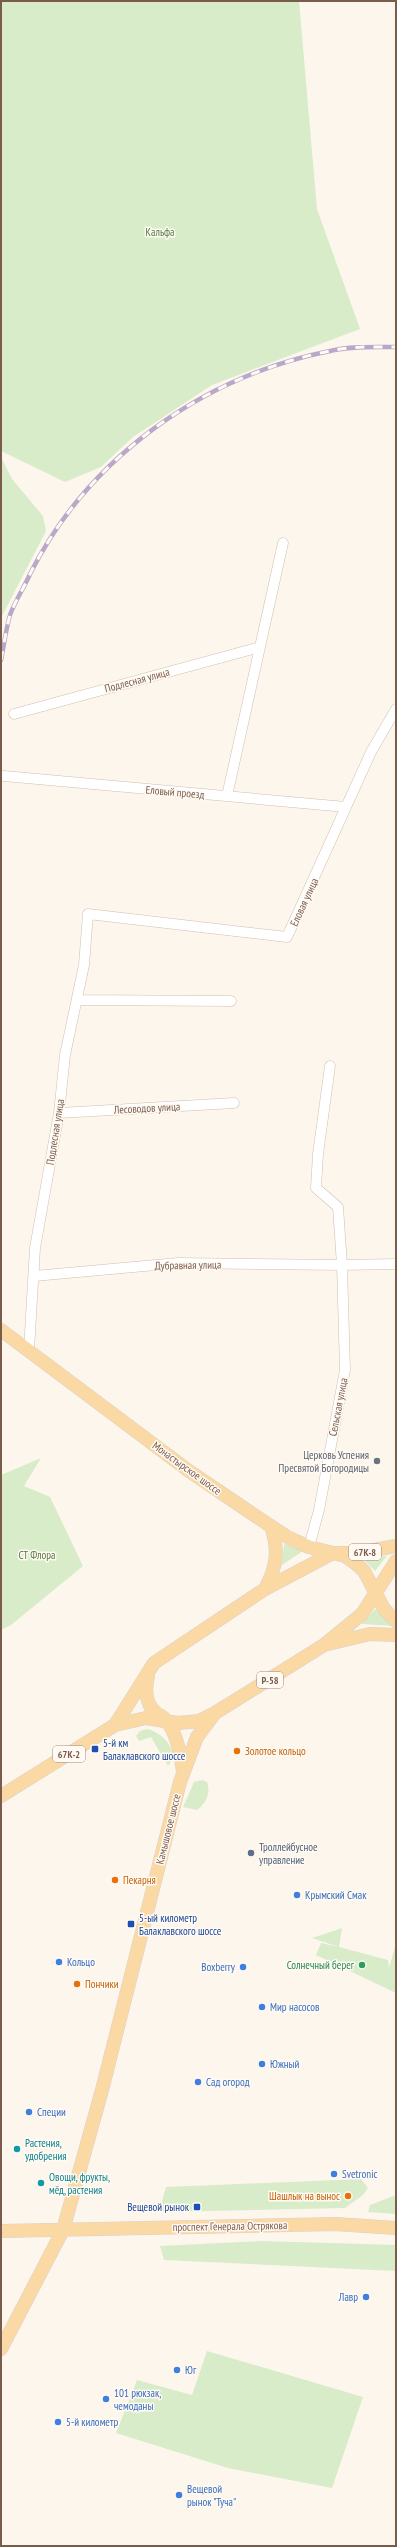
<svg xmlns="http://www.w3.org/2000/svg" width="397" height="2547" font-family="'PT Sans Narrow',sans-serif">
	<rect width="100%" height="100%" fill="#fdf6ec"/>
	<!-- green -->
	<path fill="#d8ecc9" d="M1 1H299L317 209 360 329 212 385 133 437 101 467 65 482 1 451Z
		M1 457 12 479 43 516 46 531 1 618Z
		M41 1458 24 1486 50 1497 83 1566 11 1625 1 1630V1475Z
		M284 1544 303 1551 282 1565Z
		M387 1556 375 1571 363 1559Z
		M375 1609 394 1626 362 1624Z
		M147 1729C162 1732 181 1751 168 1766L151 1737 139 1741 136 1736 140 1731Z
		M202 1780 207 1782C211 1794 206 1803 197 1810L183 1807 194 1782Z
		M342 1928 339 1947 388 1960 389 1968 396 1943V1993L316 1955 321 1943 339 1947 312 1938Z
		M361 2179 368 2188 363 2195 345 2208 159 2212 166 2187Z
		M396 2195V2214L368 2212 370 2205Z
		M262 2241 396 2245V2271L164 2260 160 2246Z
		M207 2351 363 2397 332 2488 228 2468 116 2433 137 2380 192 2395Z"/>
	<g fill="none" stroke-linecap="round" stroke-linejoin="round">
		<defs>
			<path id="minor" d="M14 714 260 647
				M4 776 346 807
				M227 796 283 543
				M77 1000 231 1001
				M59 1113 234 1103
				M34 1276 178 1263 342 1265 396 1264
				M29 1350 35 1248 59 1113 65 1055 84 965 88 914 287 937 371 752 396 709
				M309 1547 319 1510 345 1370 342 1265 338 1207 316 1188 318 1154 330 1066"/>
			<path id="major" d="M1 1330 189 1471 266 1523 289 1538 309 1547 345 1556 355 1563 364 1571 384 1609 396 1621
				M265 1589C277 1567 279 1550 271 1526
				M328 1644 370 1634 396 1635
				M148 1676C145 1688 145 1704 156 1713 159 1715 164 1717 166 1720 177 1733 181 1756 183 1772
				M115 1725 154 1663 265 1589 333 1553H359L396 1546
				M1 1796 115 1725 146 1718 178 1723 199 1721 211 1715
				M1 2231 335 2224 396 2228
				M1 2349 63 2230 102 2090 180 1782 197 1737 215 1713 324 1645 362 1614 396 1561"/>
		</defs>
		<!-- minor casing -->
		<use href="#minor" stroke="#d1beb0" stroke-width="11"/>
		<!-- major casing -->
		<use href="#major" stroke="#dad1cd" stroke-width="14"/>
		<!-- minor -->
		<use href="#minor" stroke="#fff" stroke-width="10"/>
		<!-- major -->
		<use href="#major" stroke="#fbd9a5" stroke-width="13"/>
		<defs>
			<path id="rail" d="M1 660C4 645 6 629 10 615 15 601 24 588 30 574 88 458 203 376 330 351 350 346 375 347 396 347"/>
		</defs>
		<!-- rail casing -->
		<use href="#rail" stroke="#b9a8c9" stroke-width="4.5"/>
		<!-- rail -->
		<use href="#rail" stroke="#fffaf3" stroke-width="3" stroke-dasharray="9" stroke-linecap="butt"/>
	</g>
	<!-- markers -->
	<circle fill="#6b7280" stroke="#fffaf3" stroke-width="1.5" cx="377" cy="1461" r="4"/>
	<g fill="#1a4fb4" stroke="#fffaf3" stroke-width="1.5">
		<rect x="91" y="1745" width="8" height="8" rx="2"/>
		<rect x="127" y="1920" width="8" height="8" rx="2"/>
		<rect x="193" y="2203" width="8" height="8" rx="2"/>
	</g>
	<g fill="#e8710a" stroke="#fffaf3" stroke-width="1.5">
		<circle cx="237" cy="1751" r="4"/>
		<circle cx="115" cy="1880" r="4"/>
		<circle cx="77" cy="1984" r="4"/>
		<circle cx="348" cy="2196" r="4"/>
	</g>
	<circle fill="#5c6f8a" stroke="#fffaf3" stroke-width="1.5" cx="251" cy="1853" r="4"/>
	<g fill="#3f7fe0" stroke="#fffaf3" stroke-width="1.5">
		<circle cx="297" cy="1895" r="4"/>
		<circle cx="59" cy="1962" r="4"/>
		<circle cx="243" cy="1967" r="4"/>
		<circle cx="262" cy="2007" r="4"/>
		<circle cx="262" cy="2064" r="4"/>
		<circle cx="198" cy="2082" r="4"/>
		<circle cx="29" cy="2112" r="4"/>
		<circle cx="334" cy="2174" r="4"/>
		<circle cx="366" cy="2297" r="4"/>
		<circle cx="177" cy="2370" r="4"/>
		<circle cx="106" cy="2399" r="4"/>
		<circle cx="58" cy="2422" r="4"/>
		<circle cx="179" cy="2495" r="4"/>
	</g>
	<circle fill="#2e9e5b" stroke="#fffaf3" stroke-width="1.5" cx="362" cy="1965" r="4"/>
	<g fill="#0f9aa8" stroke="#fffaf3" stroke-width="1.5">
		<circle cx="17" cy="2149" r="4"/>
		<circle cx="41" cy="2183" r="4"/>
	</g>
	<g text-anchor="middle" stroke-width="3" stroke-linejoin="round" paint-order="stroke">
		<!-- shield labels -->
		<g fill="#fffaf3" stroke="#a28b7f" stroke-width="1">
			<rect x="349" y="1544" width="32" height="16" rx="3"/>
			<rect x="257" y="1672" width="26" height="16" rx="3"/>
			<rect x="53" y="1746" width="32" height="16" rx="3"/>
		</g>
		<g font-size="10" font-weight="bold" fill="#7a5c4d">
			<text x="365" y="1556">67К-8</text>
			<text x="270" y="1684">Р-58</text>
			<text x="69" y="1758">67К-2</text>
		</g>
		<!-- park labels -->
		<g font-size="11" fill="#537a41" stroke="#fffaf3">
			<text x="160" y="236">Кальфа</text>
			<text x="37" y="1559">СТ Флора</text>
		</g>
		<!-- street labels -->
		<g font-size="11" fill="#7a5c4d" stroke="#fffaf3">
			<text transform="translate(137 680) rotate(-15)" y="4">Подлесная улица</text>
			<text transform="translate(175 792) rotate(5)" y="4">Еловый проезд</text>
			<text transform="translate(304 902) rotate(-65)" y="4">Еловая улица</text>
			<text transform="translate(147 1108) rotate(-3)" y="4">Лесоводов улица</text>
			<text transform="translate(55 1132) rotate(-81)" y="4">Подлесная улица</text>
			<text transform="translate(188 1265) rotate(-1)" y="4">Дубравная улица</text>
			<text transform="translate(338 1407) rotate(-79)" y="4">Сельская улица</text>
			<text transform="translate(187 1468) rotate(36)" y="4">Монастырское шоссе</text>
			<text transform="translate(168 1829) rotate(-76)" y="4">Камышовое шоссе</text>
			<text transform="translate(230 2226) rotate(-1)" y="4">проспект Генерала Острякова</text>
		</g>
		<!-- worship labels -->
		<g font-size="11" fill="#5b616d" stroke="#fffaf3" text-anchor="end">
			<text x="369" y="1459">Церковь Успения<tspan x="369" dy="13">Пресвятой Богородицы</tspan></text>
		</g>
		<!-- transit labels -->
		<g font-size="11" fill="#164399" stroke="#fffaf3" text-anchor="start">
			<text x="103" y="1747">5-й км<tspan x="103" dy="13">Балаклавского шоссе</tspan></text>
			<text x="139" y="1922">5-ый километр<tspan x="139" dy="13">Балаклавского шоссе</tspan></text>
			<text x="189" y="2211" text-anchor="end">Вещевой рынок</text>
		</g>
		<!-- food labels -->
		<g font-size="11" fill="#c56008" stroke="#fffaf3" text-anchor="start">
			<text x="245" y="1755">Золотое кольцо</text>
			<text x="123" y="1884">Пекарня</text>
			<text x="85" y="1988">Пончики</text>
			<text x="340" y="2200" text-anchor="end">Шашлык на вынос</text>
		</g>
		<!-- service labels -->
		<g font-size="11" fill="#4e5e75" stroke="#fffaf3" text-anchor="start">
			<text x="259" y="1851">Троллейбусное<tspan x="259" dy="13">управление</tspan></text>
		</g>
		<!-- shop labels -->
		<g font-size="11" fill="#366cbe" stroke="#fffaf3" text-anchor="start">
			<text x="305" y="1899">Крымский Смак</text>
			<text x="67" y="1966">Кольцо</text>
			<text x="235" y="1971" text-anchor="end">Boxberry</text>
			<text x="270" y="2011">Мир насосов</text>
			<text x="270" y="2068">Южный</text>
			<text x="206" y="2086">Сад огород</text>
			<text x="37" y="2116">Специи</text>
			<text x="342" y="2178">Svetronic</text>
			<text x="358" y="2301" text-anchor="end">Лавр</text>
			<text x="185" y="2374">Юг</text>
			<text x="114" y="2397">101 рюкзак,<tspan x="114" dy="13">чемоданы</tspan></text>
			<text x="66" y="2426">5-й километр</text>
			<text x="187" y="2493">Вещевой<tspan x="187" dy="13">рынок "Туча"</tspan></text>
		</g>
		<!-- leisure labels -->
		<g font-size="11" fill="#27864d" stroke="#fffaf3" text-anchor="end">
			<text x="354" y="1969">Солнечный берег</text>
		</g>
		<!-- culture labels -->
		<g font-size="11" fill="#0d838f" stroke="#fffaf3" text-anchor="start">
			<text x="25" y="2147">Растения,<tspan x="25" dy="13">удобрения</tspan></text>
			<text x="49" y="2181">Овощи, фрукты,<tspan x="49" dy="13">мёд, растения</tspan></text>
		</g>
	</g>
	<!-- border -->
	<rect width="397" height="2547" fill="none" stroke="#7a5c4d" stroke-width="4"/>
</svg>
